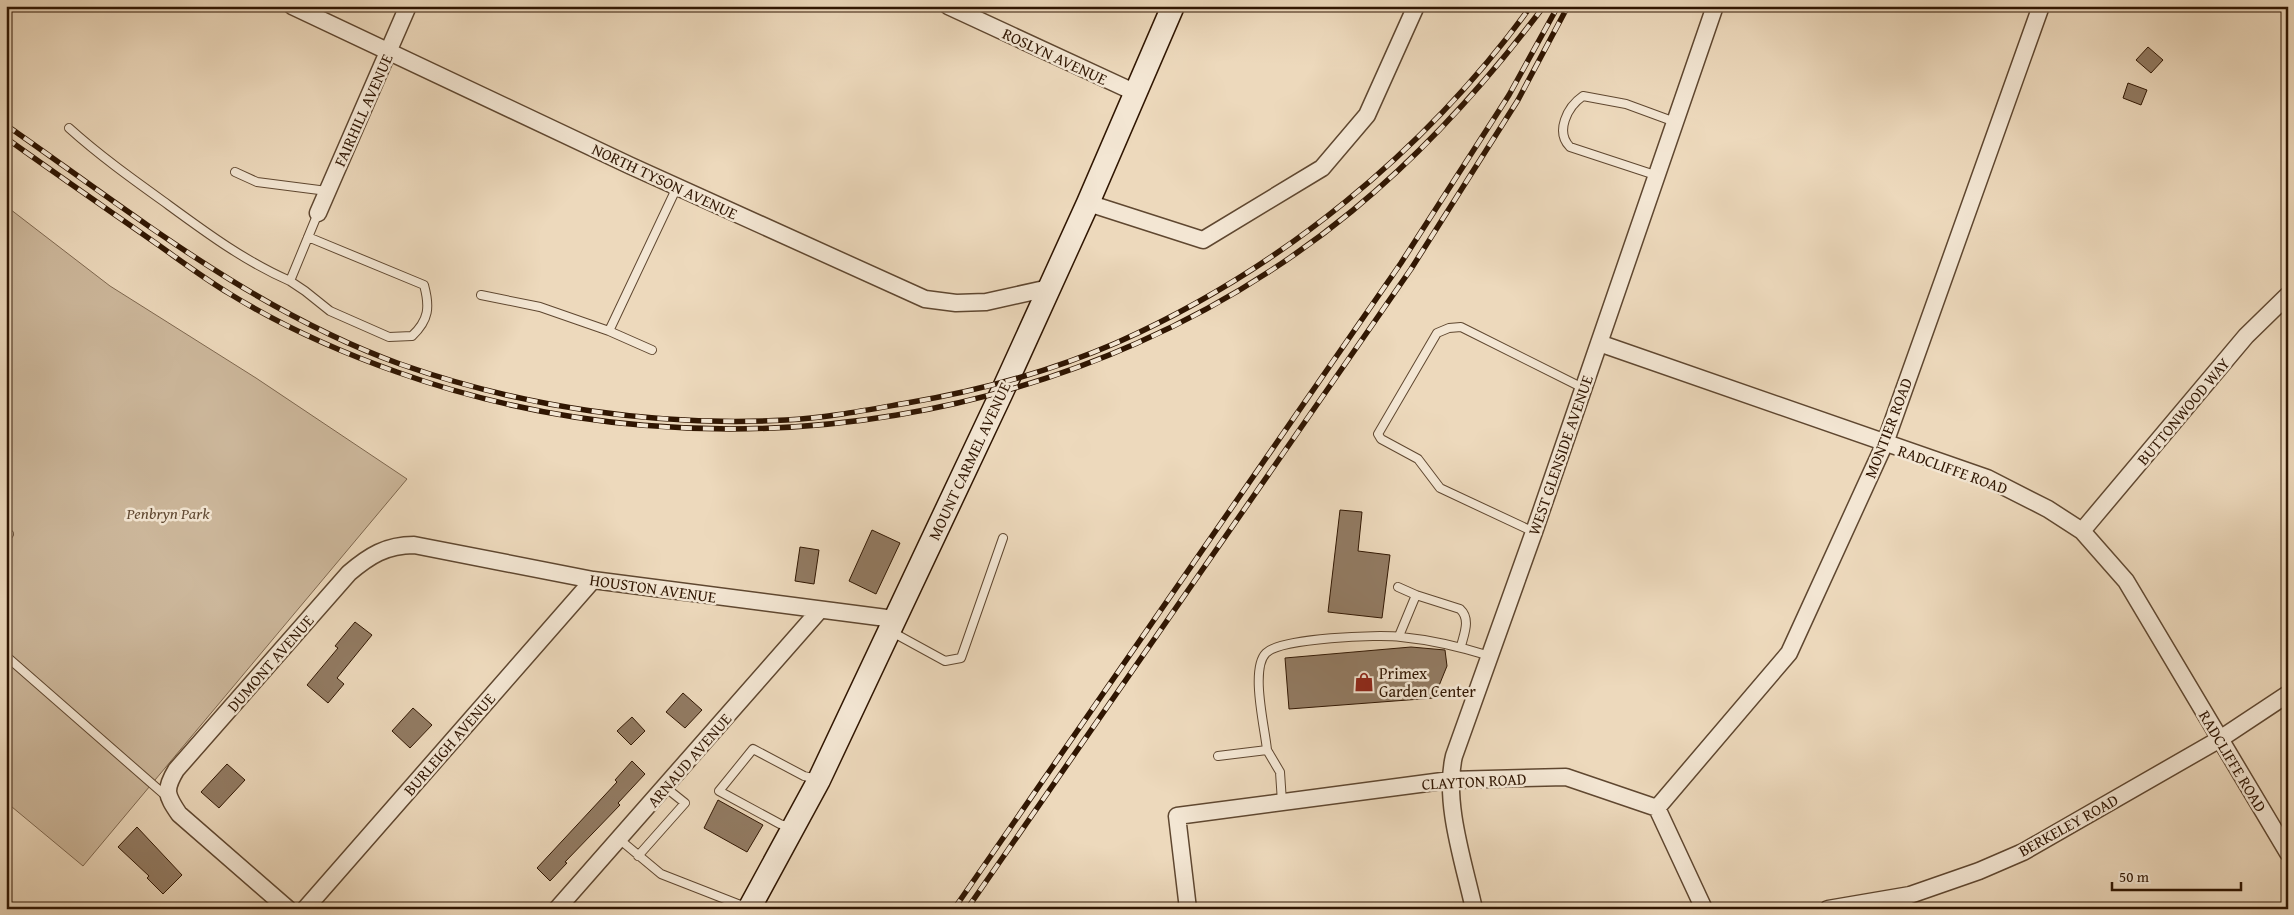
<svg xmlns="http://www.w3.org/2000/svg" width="2294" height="915" font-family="'Gentium Book Plus',serif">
	<rect width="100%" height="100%" fill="#edd9bc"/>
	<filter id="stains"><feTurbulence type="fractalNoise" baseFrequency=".004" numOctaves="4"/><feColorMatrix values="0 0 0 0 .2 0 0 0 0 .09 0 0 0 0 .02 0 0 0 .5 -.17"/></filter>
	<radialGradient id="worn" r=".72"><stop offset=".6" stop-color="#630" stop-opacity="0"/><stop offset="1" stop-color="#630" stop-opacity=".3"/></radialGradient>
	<!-- green -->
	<path fill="#cdb89c" stroke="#7e674f" d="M6 206 110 286 256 378 407 479 83 866 6 802Z"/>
	<!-- building -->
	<path fill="#927b63" stroke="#301602" d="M2148 47 2163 60 2151 73 2136 60Z
		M2128 83 2147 90 2141 105 2123 98Z
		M1340 510 1362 512 1358 551 1390 555 1382 618 1328 612Z
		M872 530 900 543 876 594 849 581Z
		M800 547 819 550 814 584 795 581Z
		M355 622 372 635 337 678 344 684 328 703 307 685 338 648 335 646Z
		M1411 647 1445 650 1447 666 1434 698 1289 709 1285 658Z
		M683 693 702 710 685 728 666 712Z
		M413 708 432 725 410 748 392 731Z
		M632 717 645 731 631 745 617 731Z
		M632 761 645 774 618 803 620 805 565 862 567 863 550 881 537 868 617 782 615 780Z
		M227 764 245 780 219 808 201 792Z
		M718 800 763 825 747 852 704 828Z
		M137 827 182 875 163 894 147 878 149 876 118 847Z"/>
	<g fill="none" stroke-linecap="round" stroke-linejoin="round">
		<defs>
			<path id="lane" d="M69 128C99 155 131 178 163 201 204 231 244 261 290 281L318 213
				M235 172 257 182 327 191
				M1658 176 1570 147C1555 132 1567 107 1583 96L1626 104 1675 122
				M290 281 305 291 330 311 389 337 412 336C429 320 430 307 424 285L308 237
				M481 295 540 307 609 331 677 187
				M609 331 652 350
				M1534 532 1440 488 1418 459 1381 439 1378 434 1437 333 1449 328 1461 327 1583 388
				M6 538 9 534
				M1398 587 1416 595
				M892 632 945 661 961 658 1003 538
				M1399 636 1416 595 1460 609C1471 619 1464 634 1461 646
				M6 656 166 796
				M1267 750C1265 728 1250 669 1266 653 1281 638 1379 634 1401 637 1432 640 1461 647 1490 656
				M1218 756 1267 750 1280 772 1282 802
				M791 827 780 824 719 791 753 749 804 776 817 779
				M619 839 661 874 748 908
				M638 856 685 803 665 787"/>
			<path id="street" d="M292 6 631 166 925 299 956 303 986 302 1049 288
				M948 6 1134 92
				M1088 203 1203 240 1322 168 1367 115 1416 6
				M318 213 408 6
				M1599 343 1987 478 2048 509 2082 531 2126 581 2288 853
				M2082 531 2246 336 2288 295
				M1657 808 1789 653 1885 443 2041 6
				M288 909 179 814C166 795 164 790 176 770L349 573C369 556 386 545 414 545L593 580 894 619
				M305 909 593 580
				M557 909 819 611
				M1188 909 1177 816 1450 780 1566 777 1657 808 1704 909
				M1474 909C1464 863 1443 802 1454 756L1534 532 1715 6
				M1828 909 1910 895 1979 871 2023 852 2220 739 2288 694"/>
			<path id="secondary" d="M749 909 819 780 1002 392 1088 203 1173 6"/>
		</defs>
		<!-- lane casing -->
		<use href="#lane" stroke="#5f4730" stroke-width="10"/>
		<!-- street casing -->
		<use href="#street" stroke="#5f4730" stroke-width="19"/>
		<!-- secondary casing -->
		<use href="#secondary" stroke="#301602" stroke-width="25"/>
		<!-- lane -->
		<use href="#lane" stroke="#f3e6d3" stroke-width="8"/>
		<!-- street -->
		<use href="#street" stroke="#f3e6d3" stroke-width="16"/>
		<!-- secondary -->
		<use href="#secondary" stroke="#f3e6d3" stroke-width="22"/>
		<defs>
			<path id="rail" d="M6 125C132 213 254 311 400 364 522 407 656 427 786 420 826 418 867 410 907 403 978 391 1049 372 1116 343 1280 270 1425 152 1531 6
				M6 138C56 174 107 209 157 244 181 261 205 279 230 294 282 326 340 352 397 372 716 486 1089 427 1352 211 1425 151 1487 82 1544 6
				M954 909 1401 263 1509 95 1558 6
				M967 909 1411 269 1518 100 1568 6"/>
		</defs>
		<!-- rail casing -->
		<use href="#rail" stroke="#301602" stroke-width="5.5"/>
		<!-- rail -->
		<use href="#rail" stroke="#f3e6d3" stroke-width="4" stroke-dasharray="11" stroke-linecap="butt"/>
	</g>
	<!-- icons -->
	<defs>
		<symbol id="shop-bare" viewBox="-9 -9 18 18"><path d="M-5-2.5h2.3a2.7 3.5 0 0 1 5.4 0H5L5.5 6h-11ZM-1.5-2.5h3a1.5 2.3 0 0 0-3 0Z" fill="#8f2418" stroke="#f3e6d3" stroke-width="2.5" paint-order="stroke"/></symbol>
	</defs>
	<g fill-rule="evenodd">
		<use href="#shop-bare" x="1350" y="668" width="28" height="28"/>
	</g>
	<g text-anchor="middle" stroke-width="5" stroke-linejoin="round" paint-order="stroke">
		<!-- street labels -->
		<g font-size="16" fill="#301602" stroke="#f3e6d3">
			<text transform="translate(1055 56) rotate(25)" y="6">ROSLYN AVENUE</text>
			<text transform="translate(363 110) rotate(-66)" y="6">FAIRHILL AVENUE</text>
			<text transform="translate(665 181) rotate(25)" y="6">NORTH TYSON AVENUE</text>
			<text transform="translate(2183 411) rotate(-50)" y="6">BUTTONWOOD WAY</text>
			<text transform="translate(1888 428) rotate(-69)" y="6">MONTIER ROAD</text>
			<text transform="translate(1560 455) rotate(-71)" y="6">WEST GLENSIDE AVENUE</text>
			<text transform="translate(969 461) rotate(-65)" y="6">MOUNT CARMEL AVENUE</text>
			<text transform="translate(1953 469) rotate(20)" y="6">RADCLIFFE ROAD</text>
			<text transform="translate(653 588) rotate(8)" y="6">HOUSTON AVENUE</text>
			<text transform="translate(270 663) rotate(-49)" y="6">DUMONT AVENUE</text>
			<text transform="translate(449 744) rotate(-49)" y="6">BURLEIGH AVENUE</text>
			<text transform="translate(689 760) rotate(-49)" y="6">ARNAUD AVENUE</text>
			<text transform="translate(2233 761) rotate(59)" y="6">RADCLIFFE ROAD</text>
			<text transform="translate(1474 781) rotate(-3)" y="6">CLAYTON ROAD</text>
			<text transform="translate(2068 825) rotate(-29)" y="6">BERKELEY ROAD</text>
		</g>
		<!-- park labels -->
		<g font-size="16" font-style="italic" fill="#5f4730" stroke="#f3e6d3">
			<text x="168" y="519">Penbryn Park</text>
		</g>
		<!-- poi labels -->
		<g font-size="16" fill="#301602" stroke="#f3e6d3" text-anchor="start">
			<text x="1379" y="679">Primex<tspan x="1379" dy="18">Garden Center</tspan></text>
		</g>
	</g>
	<!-- margin -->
	<rect width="2294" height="915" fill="none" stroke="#edd9bc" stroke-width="25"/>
	<rect x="8" y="8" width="2279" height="900" fill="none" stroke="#301602" stroke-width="2.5"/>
	<rect x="12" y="12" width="2269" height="890" fill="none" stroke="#301602"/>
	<!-- scale -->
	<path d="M2112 882v8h129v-8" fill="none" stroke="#301602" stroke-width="2.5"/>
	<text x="2119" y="882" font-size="15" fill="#301602" stroke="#f3e6d3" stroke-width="4" paint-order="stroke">50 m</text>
	<rect width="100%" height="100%" filter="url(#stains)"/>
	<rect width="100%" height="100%" fill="url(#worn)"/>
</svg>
